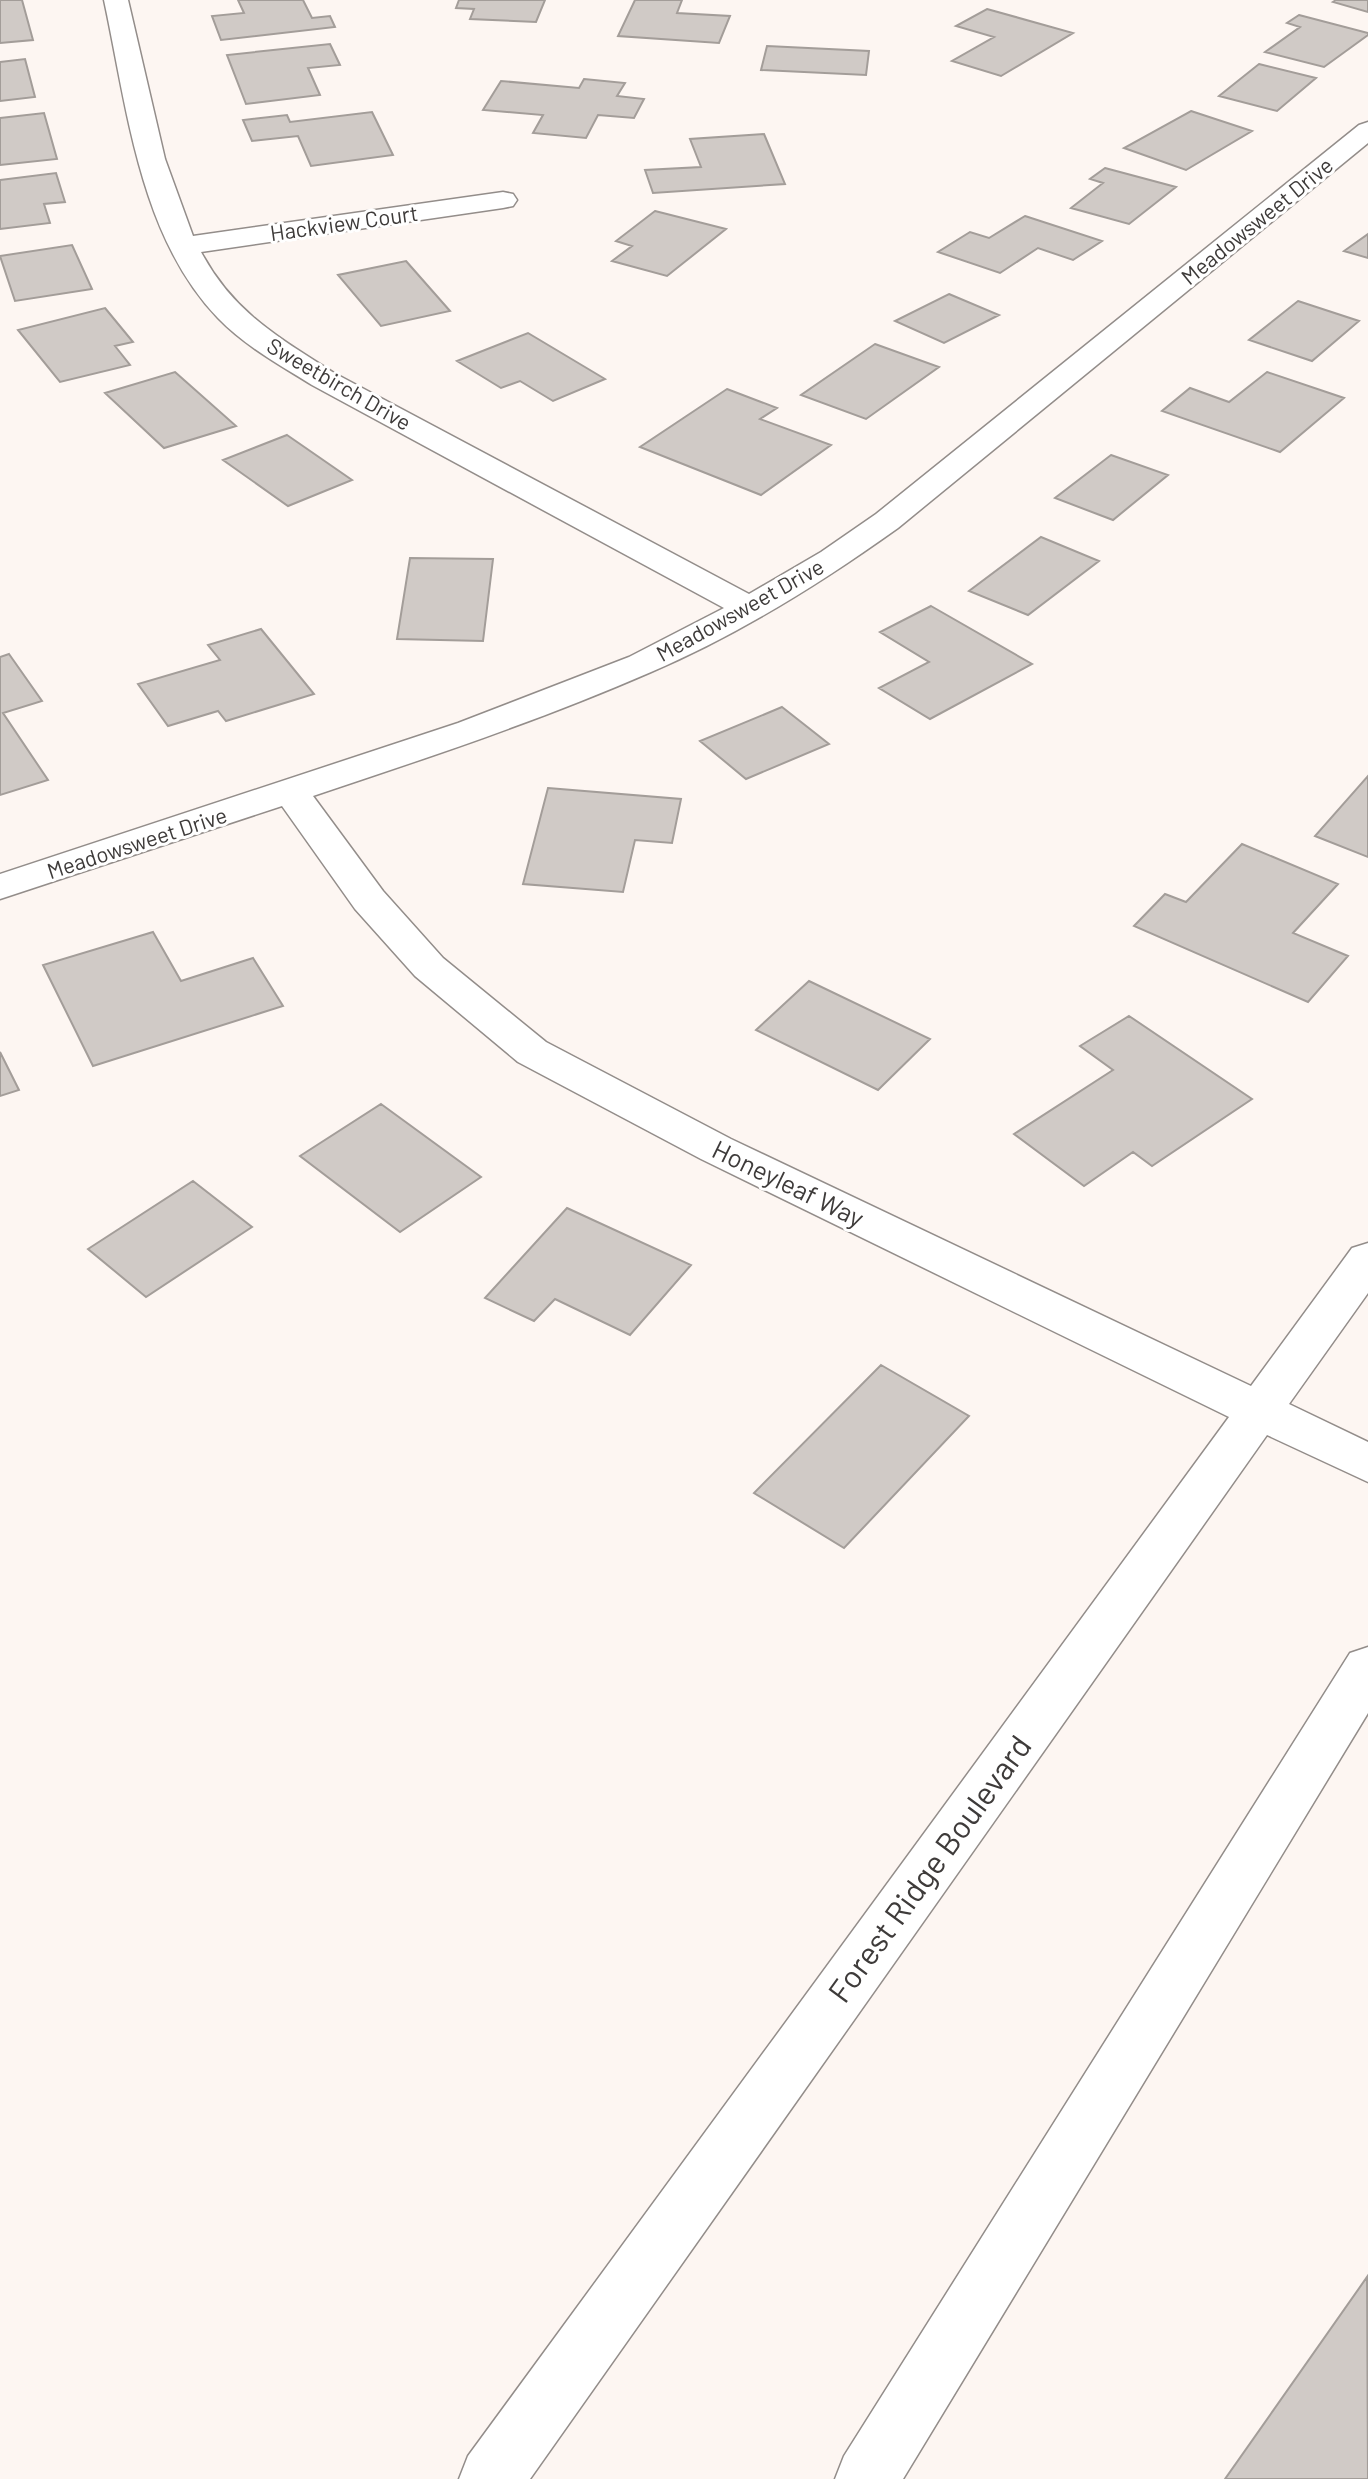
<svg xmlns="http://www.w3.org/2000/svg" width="1368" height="2479" font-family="Barlow,sans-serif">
	<rect width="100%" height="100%" fill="#fdf6f2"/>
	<!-- building -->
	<path fill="#d0cac6" stroke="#a39d99" stroke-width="2" d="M0 0H22L33 40 0 43Z
		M238 0H303L312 18 330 16 335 27 221 40 212 16 244 13Z
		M459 0H545L536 22 470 19 474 9 456 8Z
		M635 0H682L677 13 730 16 719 43 618 36Z
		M1336 0H1368V12L1333 2Z
		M987 9 1073 33 1001 76 952 61 994 37 956 26Z
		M1299 15 1368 33V35L1324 67 1265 52 1300 27 1287 23Z
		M330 44 340 65 308 68 320 95 246 104 227 55Z
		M767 46 869 51 866 75 761 70Z
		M25 59 35 97 0 101V62Z
		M1259 64 1316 78 1277 111 1219 96Z
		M584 79 625 83 617 96 644 99 634 118 598 115 586 138 533 133 543 115 483 110 501 81 579 88Z
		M1191 111 1252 131 1186 170 1124 148Z
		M372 112 393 155 311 166 298 136 252 141 243 120 287 115 290 122Z
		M44 113 57 159 0 165V118Z
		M764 134 785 184 653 193 645 170 701 167 690 139Z
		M1105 168 1176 187 1129 224 1071 208 1103 183 1090 179Z
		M56 173 65 202 44 204 50 223 0 229V180Z
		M655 211 726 229 667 276 612 261 632 246 616 241Z
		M1025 216 1102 241 1073 260 1038 248 1000 273 938 252 970 232 989 238Z
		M1368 234V258L1344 251Z
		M72 245 92 289 15 301 0 256Z
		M406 261 450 311 381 326 338 275Z
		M949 294 999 315 944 343 895 321Z
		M1298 301 1359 321 1312 361 1249 340Z
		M105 308 133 342 115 346 130 365 60 382 18 330Z
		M528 333 605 379 553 401 520 381 501 388 457 361Z
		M875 344 939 367 866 419 801 395Z
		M175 372 236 426 164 448 105 393Z
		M1267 372 1344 398 1280 452 1162 411 1190 388 1229 402Z
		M727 389 777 408 760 419 831 445 761 495 640 447Z
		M287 435 352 480 288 506 223 460Z
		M1111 455 1168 475 1113 520 1055 498Z
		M1041 537 1099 561 1028 615 969 591Z
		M410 558 493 559 483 641 397 639Z
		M931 606 1032 664 930 719 879 688 929 662 880 632Z
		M261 629 314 694 226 721 218 711 168 726 138 684 220 660 208 645Z
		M9 654 42 701 3 713 48 780 0 795V657Z
		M782 707 829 744 746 779 700 741Z
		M1368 776V857L1315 836Z
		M548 788 681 799 672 843 635 840 623 892 523 884Z
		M1242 844 1338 884 1293 933 1348 956 1308 1002 1134 926 1165 894 1186 902Z
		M153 932 181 981 253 958 283 1006 93 1066 43 965Z
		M809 981 930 1039 878 1090 756 1030Z
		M1129 1016 1252 1099 1152 1166 1133 1152 1084 1186 1014 1134 1113 1070 1080 1046Z
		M0 1052 19 1090 0 1096Z
		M381 1104 481 1177 400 1232 300 1156Z
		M193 1181 252 1227 146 1297 88 1249Z
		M567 1208 691 1265 630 1335 555 1299 534 1321 485 1298Z
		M881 1365 969 1416 844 1548 754 1493Z
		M1367 2277 1368 2479H1225Z"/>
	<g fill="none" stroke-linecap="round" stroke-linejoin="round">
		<defs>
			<path id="minor" d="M104 0H128L165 159 193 236 503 192 513 194 517 200 513 206 503 208 201 252C233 312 278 337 334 373L749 594 821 552 876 514 1359 125 1368 122V143L898 528C821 583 738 635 651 672 541 720 427 758 313 796L383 891 443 958 546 1042 731 1139 1251 1386 1352 1248 1368 1243V1293L1289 1404 1368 1442V1482L1267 1435 530 2479H459L468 2456 1229 1417 701 1159 518 1062 415 976 355 909 282 806 0 899V874L458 723 629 657 724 608 312 385C280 365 245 346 218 318 139 236 127 106 104 0Z
				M1368 1647V1713L903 2479H835L844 2456 1350 1653Z"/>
		</defs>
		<!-- minor casing -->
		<use href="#minor" stroke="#938d8a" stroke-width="3"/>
		<!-- minor -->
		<use href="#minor" fill="#fff" fill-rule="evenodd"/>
	</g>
	<g text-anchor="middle" stroke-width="6" stroke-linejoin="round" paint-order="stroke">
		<!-- far-street labels -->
		<g font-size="22" fill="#3e3b3a" stroke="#fff">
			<text transform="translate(1257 221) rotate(-39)" y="8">Meadowsweet Drive</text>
			<text transform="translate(344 223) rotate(-8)" y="8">Hackview Court</text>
			<text transform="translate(339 384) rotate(30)" y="8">Sweetbirch Drive</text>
			<text transform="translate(740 610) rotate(-29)" y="8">Meadowsweet Drive</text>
			<text transform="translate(137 843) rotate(-18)" y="8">Meadowsweet Drive</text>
		</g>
		<!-- street labels -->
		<g font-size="26" fill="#3e3b3a" stroke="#fff">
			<text transform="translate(788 1184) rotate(26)" y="9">Honeyleaf Way</text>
		</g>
		<!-- near-street labels -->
		<g font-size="32" fill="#3e3b3a" stroke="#fff">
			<text transform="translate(930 1869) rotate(-54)" y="11">Forest Ridge Boulevard</text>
		</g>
	</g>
</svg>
